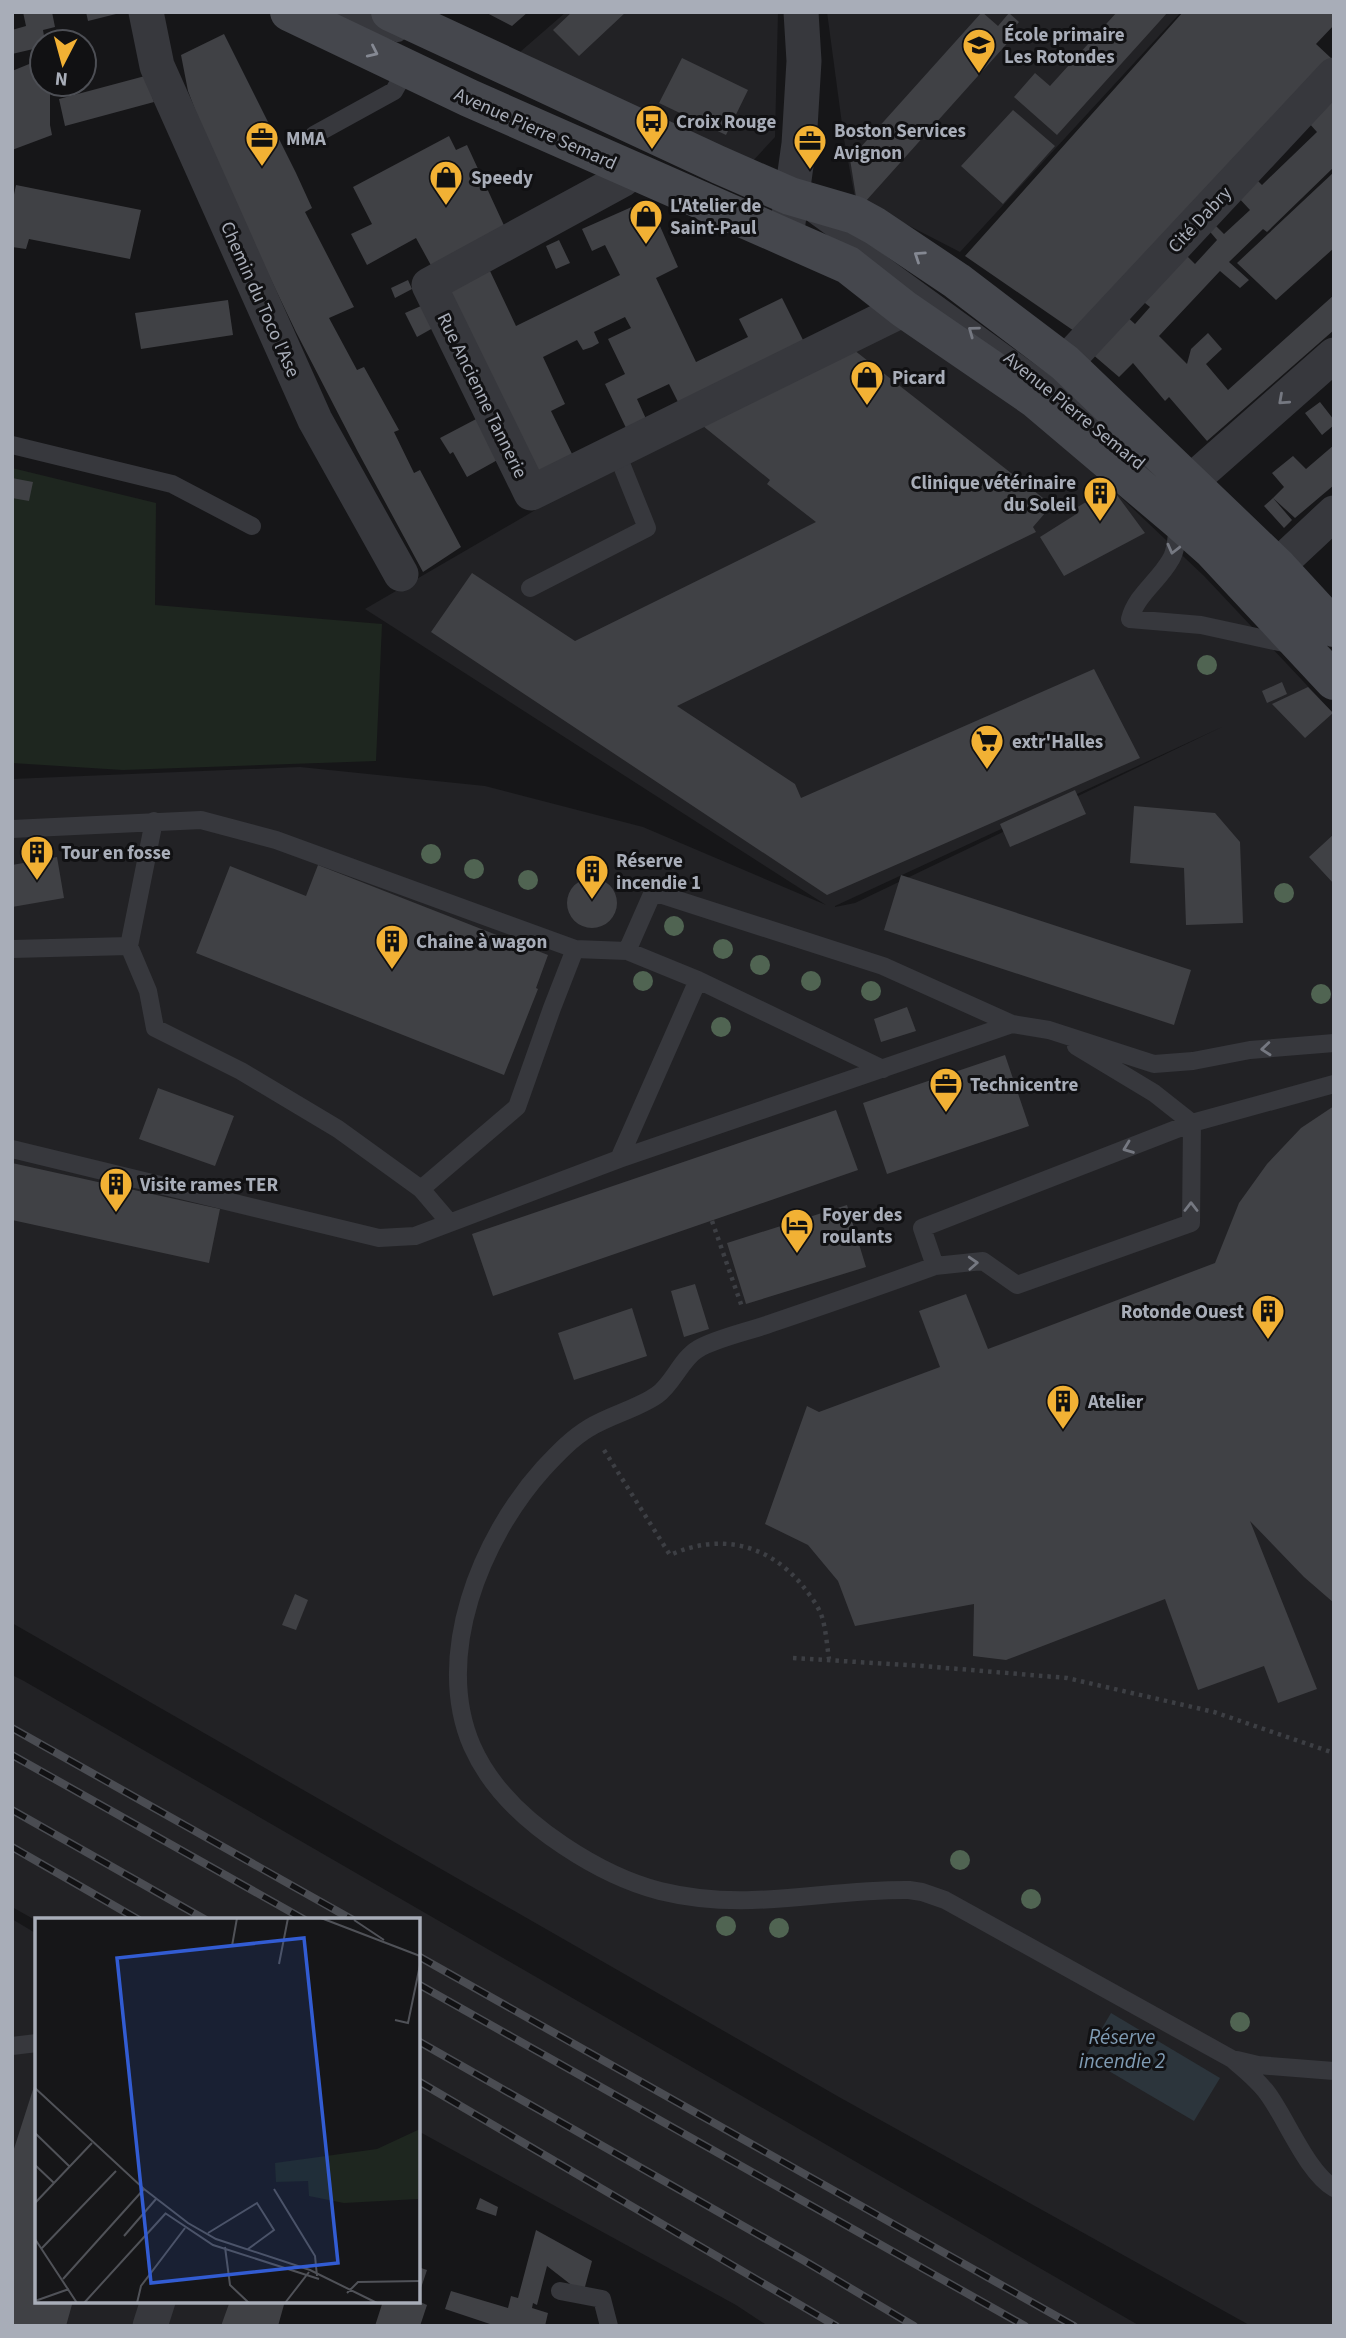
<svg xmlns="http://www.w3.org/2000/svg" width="1346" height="2338" font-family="'Source Sans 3',sans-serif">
	<rect width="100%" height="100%" fill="#161618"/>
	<!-- built -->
	<path fill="#222225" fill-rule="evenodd" d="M566 12H778L775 137 751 163 520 52Z
		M827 12H1181L960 252 855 198 844 139Z
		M897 324 1037 421 1089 467 1204 576 1334 714V2326H1251L839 2097 12 1623V779L300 767 485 786 643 827 826 905 365 609 575 487ZM1224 726 855 903 835 907V906Z
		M12 1675 24 1681 1140 2326H768L736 2305 418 2131V1920L37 1921 12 1907Z
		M12 1919 37 1934V2301H283L275 2326H12Z"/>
	<!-- green -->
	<path fill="#1e261f" d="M12 468 156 503 155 605 382 624 376 761 123 770 12 763Z"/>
	<!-- water -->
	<path fill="#2c353c" d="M1111 2013 1220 2078 1194 2121 1085 2057Z"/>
	<!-- building -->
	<path fill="#404145" d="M23 12H52L55 27 43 30 45 42H42V47L12 54V30L26 26Z
		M86 12H120V13L88 21Z
		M485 12H528L512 26Z
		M572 12H626L579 56 553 30Z
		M982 12 998 26 1009 13 1019 22 1008 35 1012 38 865 202 856 197 850 159Z
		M1117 12H1168L1057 135 1014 97 1035 73 1050 86Z
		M1183 12H1334V25L1316 44 1331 58 1077 333 965 256Z
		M224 34 275 136 277 135 296 173 312 208 305 212 354 307 329 318 357 370 364 367 399 430 394 432 414 473 420 470 461 547 423 572 358 452 296 332 216 165 188 91 181 55Z
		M682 58 748 90 726 135 659 103Z
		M39 60 42 69V84H47L50 93V125L52 135 12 150V71Z
		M145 76 154 102 65 126 59 99Z
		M1334 95V167L1267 232 1263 229 1229 262 1249 280 1240 288 1220 271 1159 336 1187 364 1191 349 1208 333 1222 349 1206 364 1228 390 1334 295V330L1207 441 1169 397 1165 401 1133 363 1119 377 1091 353 1125 315 1135 324 1150 307 1140 299 1183 252 1195 264 1217 240 1206 227 1211 221 1224 234 1250 210 1236 195 1253 176 1262 185 1317 132 1308 122Z
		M1013 110 1055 146 1003 204 961 166Z
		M449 136 456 150 467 145 508 234 433 269 416 238 367 265 351 234 372 224 353 187Z
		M1334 172V248L1276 300 1237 263Z
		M16 185 141 210 130 259 29 239 26 249 12 247V204Z
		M643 202 652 208 678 267 656 278 696 362 748 337 739 319 782 298 805 344 678 402 669 384 637 399 647 421 627 430 605 384 625 374 608 339 631 328 625 317 594 332 599 343 592 347 583 350 577 340 543 357 565 404 551 411 574 458 542 477 444 293 490 271 516 326 620 275 605 245 592 251 582 229Z
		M559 240 570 263 556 269 546 246Z
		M408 280 412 289 395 298 391 288Z
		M228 300 233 335 141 349 135 313Z
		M421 306 433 328 417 337 405 313Z
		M854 350 1052 505 1033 527 1036 532 677 706 795 784 801 798 1094 669 1140 758 827 895 431 632 472 573 575 641 816 522 767 484 770 480 703 426Z
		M1320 402 1334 420V425L1322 435 1305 413Z
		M480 417 501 458 467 477 453 452 450 454 440 438Z
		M1334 445V485L1295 518 1273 498 1284 487 1272 473 1293 456 1306 469Z
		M12 478 33 482 29 501 12 498Z
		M1111 487 1145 533 1064 576 1040 537 1078 513 1076 508Z
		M1273 498 1292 520 1284 528 1264 506Z
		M1282 682 1287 694 1267 703 1262 691Z
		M1308 687 1333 713 1305 738 1272 704Z
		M1075 790 1086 814 1010 847 1000 824Z
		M1134 806 1215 813 1240 842 1243 923 1186 925 1184 868 1130 863Z
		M1334 834V884L1309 857Z
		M57 857 64 898 12 907V865Z
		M318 865 548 955 536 988 538 989 504 1075 196 953 230 866 306 896Z
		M901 875 1191 970 1174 1025 884 930Z
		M567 903a25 25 0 1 1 50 0a25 25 0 1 1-50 0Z
		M907 1007 916 1031 881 1042 874 1019Z
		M1005 1055 1029 1126 887 1174 863 1103Z
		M158 1088 234 1116 215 1166 139 1139Z
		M1334 1106V1603L1304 1577 1250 1521 1317 1689 1278 1703 1264 1666 1198 1690 1165 1599 1006 1660 973 1656 974 1604 855 1626 838 1581 808 1545 765 1524 807 1406 819 1412 940 1367 919 1311 966 1294 988 1349 1215 1263 1239 1203 1267 1164 1301 1128Z
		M836 1110 858 1170 493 1296 472 1234Z
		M12 1163 220 1209 209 1263 12 1220Z
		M847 1205 866 1267 746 1304 727 1243Z
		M695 1284 709 1329 684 1337 671 1291Z
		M632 1308 647 1356 574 1380 558 1333Z
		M295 1594 308 1600 296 1630 282 1625Z
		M37 2077V2301H73L66 2326H12V2155Z
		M480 2198 498 2207 496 2216 476 2209Z
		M536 2230 592 2261 583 2294 547 2266 537 2305 533 2303 532 2308 548 2313 545 2326H496L445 2309 451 2291 508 2308 511 2296 518 2298Z
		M418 2267 427 2270 419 2294H418Z
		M230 2301H285L278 2326H221Z
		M383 2301H418L427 2305 420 2326H375Z"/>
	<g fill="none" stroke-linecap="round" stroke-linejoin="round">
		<!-- path -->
		<path stroke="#3d3f44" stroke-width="4.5" stroke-dasharray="3.5 5" stroke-linecap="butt" d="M712 1221 742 1307
			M604 1450 670 1555C719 1533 767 1543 802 1585 809 1594 818 1605 822 1617 826 1630 827 1646 829 1659
			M793 1658 923 1666 1067 1678 1214 1712 1334 1753"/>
		<!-- lane -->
		<path stroke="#37383d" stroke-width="18" d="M343 12 398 33
			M314 135 394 91 407 68
			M813 214 1050 386 1163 482
			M12 445 172 484 252 526
			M1178 520C1177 532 1177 549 1171 559 1159 581 1136 595 1130 619L1201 625 1293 645
			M530 588 647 528 616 451
			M12 829 201 820 276 840 575 949
			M129 946 148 991 155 1028 241 1071 338 1129 421 1189
			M12 949 129 946 154 821
			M698 980 883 1069
			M1076 1046 1154 1093 1192 1123
			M1192 1123 1191 1223 1017 1285 983 1261 935 1266 922 1228 1192 1123 1334 1084
			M12 1149 379 1238 415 1236 619 1159 1012 1024 1049 1030 1154 1064 1193 1061 1250 1050 1334 1043
			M619 1159 698 980 627 951 653 892 883 966 1012 1024
			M450 1223 421 1189 517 1107 552 1008 575 949 627 951
			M935 1266C880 1286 825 1305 769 1324 750 1331 714 1339 698 1349 681 1359 673 1384 657 1395 637 1409 610 1415 589 1428 572 1438 557 1454 543 1469 481 1538 433 1656 472 1746 491 1789 526 1821 564 1846 594 1866 625 1882 660 1891 749 1913 821 1889 909 1890L922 1892 945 1900 1232 2059C1245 2070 1258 2080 1268 2094 1287 2120 1307 2172 1334 2188
			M12 2046 37 2043
			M1237 2060 1258 2065 1334 2071
			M560 2291 602 2299 609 2326"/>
		<!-- street -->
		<path stroke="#37383d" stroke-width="35" d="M146 12 157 66 315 420 401 574
			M633 171 622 180 429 285 531 493 904 309
			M786 237 799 144 804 61 801 12
			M1065 363 1334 75
			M1189 483 1334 355
			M1257 585 1334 513
			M150 2326 158 2301"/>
		<!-- secondary -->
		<path stroke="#45474d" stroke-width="38" d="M289 12 469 98 848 265 904 309 1035 399 1178 520 1212 550 1334 681
			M390 12 719 165 790 196 855 215 875 226 957 281 1065 363 1278 567 1334 628"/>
		<defs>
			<path id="rail" d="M12 1728 353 1920
				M12 1755 305 1920
				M12 1810 206 1920
				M12 1847 139 1920
				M418 1956 1074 2326
				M418 1984 1025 2326
				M418 2041 803 2260 914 2326
				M418 2081 836 2326"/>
		</defs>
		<!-- rail casing -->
		<use href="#rail" stroke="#4a4c52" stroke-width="8"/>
		<!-- rail -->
		<use href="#rail" stroke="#111113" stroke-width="5" stroke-dasharray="16" stroke-linecap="butt"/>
	</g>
	<!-- trees -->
	<g fill="#506452">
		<circle cx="1207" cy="665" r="10"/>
		<circle cx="431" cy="854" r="10"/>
		<circle cx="474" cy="869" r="10"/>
		<circle cx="528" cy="880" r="10"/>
		<circle cx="1284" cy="893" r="10"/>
		<circle cx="674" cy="926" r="10"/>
		<circle cx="723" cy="949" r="10"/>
		<circle cx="760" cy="965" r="10"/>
		<circle cx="643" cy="981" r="10"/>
		<circle cx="811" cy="981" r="10"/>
		<circle cx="871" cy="991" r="10"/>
		<circle cx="1321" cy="994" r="10"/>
		<circle cx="721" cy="1027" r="10"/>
		<circle cx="960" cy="1860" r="10"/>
		<circle cx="1031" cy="1899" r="10"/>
		<circle cx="726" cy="1926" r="10"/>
		<circle cx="779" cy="1928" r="10"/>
		<circle cx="1240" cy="2022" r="10"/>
	</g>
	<!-- one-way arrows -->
	<defs><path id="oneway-chevron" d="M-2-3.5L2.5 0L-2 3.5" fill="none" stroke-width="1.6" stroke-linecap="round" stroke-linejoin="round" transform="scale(1.75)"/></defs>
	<g stroke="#858993">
		<use href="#oneway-chevron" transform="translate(373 52) rotate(25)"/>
		<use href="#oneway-chevron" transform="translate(919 256) rotate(-146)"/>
	</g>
	<g stroke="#757881">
		<use href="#oneway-chevron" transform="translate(973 331) rotate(-144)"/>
		<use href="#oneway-chevron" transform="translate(1283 400) rotate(138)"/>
		<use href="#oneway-chevron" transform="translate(1173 549) rotate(104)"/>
		<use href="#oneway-chevron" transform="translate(1266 1049) rotate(175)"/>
		<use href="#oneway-chevron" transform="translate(1128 1148) rotate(159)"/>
		<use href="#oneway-chevron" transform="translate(1191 1207) rotate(-90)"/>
		<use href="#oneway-chevron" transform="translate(973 1263) rotate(-3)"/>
	</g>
	<!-- icons -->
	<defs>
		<symbol id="school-pin" viewBox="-11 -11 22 30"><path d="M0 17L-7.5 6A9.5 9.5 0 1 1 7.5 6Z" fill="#f2b134" stroke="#111113"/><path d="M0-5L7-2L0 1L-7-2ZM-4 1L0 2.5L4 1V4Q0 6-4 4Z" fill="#111"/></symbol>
		<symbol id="bus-pin" viewBox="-11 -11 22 30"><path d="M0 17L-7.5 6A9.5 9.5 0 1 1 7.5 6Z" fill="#f2b134" stroke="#111113"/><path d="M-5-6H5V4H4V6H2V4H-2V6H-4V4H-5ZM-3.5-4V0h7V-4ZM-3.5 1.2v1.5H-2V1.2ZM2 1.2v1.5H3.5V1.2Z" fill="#111"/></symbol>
		<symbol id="office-pin" viewBox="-11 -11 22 30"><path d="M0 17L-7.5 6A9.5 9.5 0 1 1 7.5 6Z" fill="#f2b134" stroke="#111113"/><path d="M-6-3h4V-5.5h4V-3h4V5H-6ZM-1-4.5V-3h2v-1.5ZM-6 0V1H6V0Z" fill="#111"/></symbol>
		<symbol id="shop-pin" viewBox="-11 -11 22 30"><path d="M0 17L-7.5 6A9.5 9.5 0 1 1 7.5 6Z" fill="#f2b134" stroke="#111113"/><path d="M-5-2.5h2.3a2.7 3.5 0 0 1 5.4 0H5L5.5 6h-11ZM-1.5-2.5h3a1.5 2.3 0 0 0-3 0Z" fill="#111"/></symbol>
		<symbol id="building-pin" viewBox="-11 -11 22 30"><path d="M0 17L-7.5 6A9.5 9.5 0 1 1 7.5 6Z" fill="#f2b134" stroke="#111113"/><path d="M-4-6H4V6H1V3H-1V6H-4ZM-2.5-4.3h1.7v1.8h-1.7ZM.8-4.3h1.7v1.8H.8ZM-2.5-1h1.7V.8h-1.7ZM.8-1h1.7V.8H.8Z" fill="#111"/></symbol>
		<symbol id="supermarket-pin" viewBox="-11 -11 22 30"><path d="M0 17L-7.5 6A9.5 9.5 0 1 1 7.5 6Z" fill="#f2b134" stroke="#111113"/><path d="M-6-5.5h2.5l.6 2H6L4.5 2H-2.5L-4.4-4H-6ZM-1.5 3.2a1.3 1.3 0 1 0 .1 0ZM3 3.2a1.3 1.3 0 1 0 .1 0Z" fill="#111"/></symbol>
		<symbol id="hotel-pin" viewBox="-11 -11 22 30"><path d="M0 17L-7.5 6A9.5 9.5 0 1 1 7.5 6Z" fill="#f2b134" stroke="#111113"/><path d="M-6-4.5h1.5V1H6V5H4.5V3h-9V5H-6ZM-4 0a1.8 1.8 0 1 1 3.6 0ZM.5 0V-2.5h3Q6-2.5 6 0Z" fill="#111"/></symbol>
	</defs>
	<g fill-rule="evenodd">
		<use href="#school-pin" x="960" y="26" width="38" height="52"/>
		<use href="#bus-pin" x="633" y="102" width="38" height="52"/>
		<use href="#office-pin" x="243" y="119" width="38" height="52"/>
		<use href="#office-pin" x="791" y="122" width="38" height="52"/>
		<use href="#shop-pin" x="427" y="158" width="38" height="52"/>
		<use href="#shop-pin" x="627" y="197" width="38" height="52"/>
		<use href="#shop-pin" x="848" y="358" width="38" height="52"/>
		<use href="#building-pin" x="1081" y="474" width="38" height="52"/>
		<use href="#supermarket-pin" x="968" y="722" width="38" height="52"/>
		<use href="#building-pin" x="18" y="833" width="38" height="52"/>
		<use href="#building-pin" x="573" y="852" width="38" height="52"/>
		<use href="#building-pin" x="373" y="922" width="38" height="52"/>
		<use href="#office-pin" x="927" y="1065" width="38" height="52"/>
		<use href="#building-pin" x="97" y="1165" width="38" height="52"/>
		<use href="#hotel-pin" x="778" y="1206" width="38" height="52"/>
		<use href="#building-pin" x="1249" y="1292" width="38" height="52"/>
		<use href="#building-pin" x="1044" y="1382" width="38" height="52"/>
	</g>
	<g text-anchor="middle" stroke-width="6" stroke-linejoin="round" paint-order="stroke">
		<!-- poi labels -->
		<g font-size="19" font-weight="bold" fill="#a8adb8" stroke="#111113" text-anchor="start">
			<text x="1004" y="41">École primaire<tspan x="1004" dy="22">Les Rotondes</tspan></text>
			<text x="676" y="128">Croix Rouge</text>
			<text x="834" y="137">Boston Services<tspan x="834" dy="22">Avignon</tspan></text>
			<text x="286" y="145">MMA</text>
			<text x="471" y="184">Speedy</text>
			<text x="670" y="212">L'Atelier de<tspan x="670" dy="22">Saint-Paul</tspan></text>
			<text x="892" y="384">Picard</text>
			<text x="1076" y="489" text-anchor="end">Clinique vétérinaire<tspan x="1076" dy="22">du Soleil</tspan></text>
			<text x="1012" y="748">extr'Halles</text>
			<text x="61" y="859">Tour en fosse</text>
			<text x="616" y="867">Réserve<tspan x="616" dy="22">incendie 1</tspan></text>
			<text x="416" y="948">Chaine à wagon</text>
			<text x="970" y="1091">Technicentre</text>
			<text x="140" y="1191">Visite rames TER</text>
			<text x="822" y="1221">Foyer des<tspan x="822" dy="22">roulants</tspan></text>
			<text x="1244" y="1318" text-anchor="end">Rotonde Ouest</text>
			<text x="1088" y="1408">Atelier</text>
		</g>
		<!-- street labels -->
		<g font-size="19" fill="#a8adb8" stroke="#111113">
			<text transform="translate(536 128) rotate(24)" y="7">Avenue Pierre Semard</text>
			<text transform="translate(1199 219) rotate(-47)" y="7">Cité Dabry</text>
			<text transform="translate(261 299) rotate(66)" y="7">Chemin du Toco l'Ase</text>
			<text transform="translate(483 395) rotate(64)" y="7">Rue Ancienne Tannerie</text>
			<text transform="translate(1075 410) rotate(39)" y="7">Avenue Pierre Semard</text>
		</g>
		<!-- water labels -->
		<g font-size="21" font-style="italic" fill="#7f9bb3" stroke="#111113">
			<text x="1122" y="2044">Réserve<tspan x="1122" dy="24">incendie 2</tspan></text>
		</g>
	</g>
	<!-- overview -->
	<g transform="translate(35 1918)">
		<rect width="385" height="385" fill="#161618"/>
		<path d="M385 211 383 281 309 285 274 278 273 263 241 264 240 245 342 231Z" fill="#1e261f"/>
		<path fill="none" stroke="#505258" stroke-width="2" d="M286 0 385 38M319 2 349 22M197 28 202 0M244 46 253 0M360 102 373 105 385 47M0 170 109 271 153 305 181 321 275 352 342 385M0 215 34 248M0 247 19 265M239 271 280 338 282 358M0 285 57 225M130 295 178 327 284 361M173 315 222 285 239 312 213 331M89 318 121 281M0 321 42 385M190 329 195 367 214 385M7 330 81 253M28 361 109 271M312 375 323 364 385 363M0 383 34 371M49 385 131 295M102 385 106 368 150 310M250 385 274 354"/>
		<path fill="#325cd3" fill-opacity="0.15" stroke="#325cd3" stroke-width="3.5" d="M269 20 303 345 116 365 82 40Z"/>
		<rect width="385" height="385" fill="none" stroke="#a8adb8" stroke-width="3.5"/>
	</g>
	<!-- border -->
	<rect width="1346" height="2338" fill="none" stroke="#a8adb8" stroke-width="28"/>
	<!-- north arrow -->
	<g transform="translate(63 63) rotate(186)"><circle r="33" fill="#111113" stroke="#4d4f55" stroke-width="2"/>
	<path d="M0-5L12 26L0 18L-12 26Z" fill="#f2b134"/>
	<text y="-10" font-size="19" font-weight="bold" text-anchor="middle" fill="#a8adb8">N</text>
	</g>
</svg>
